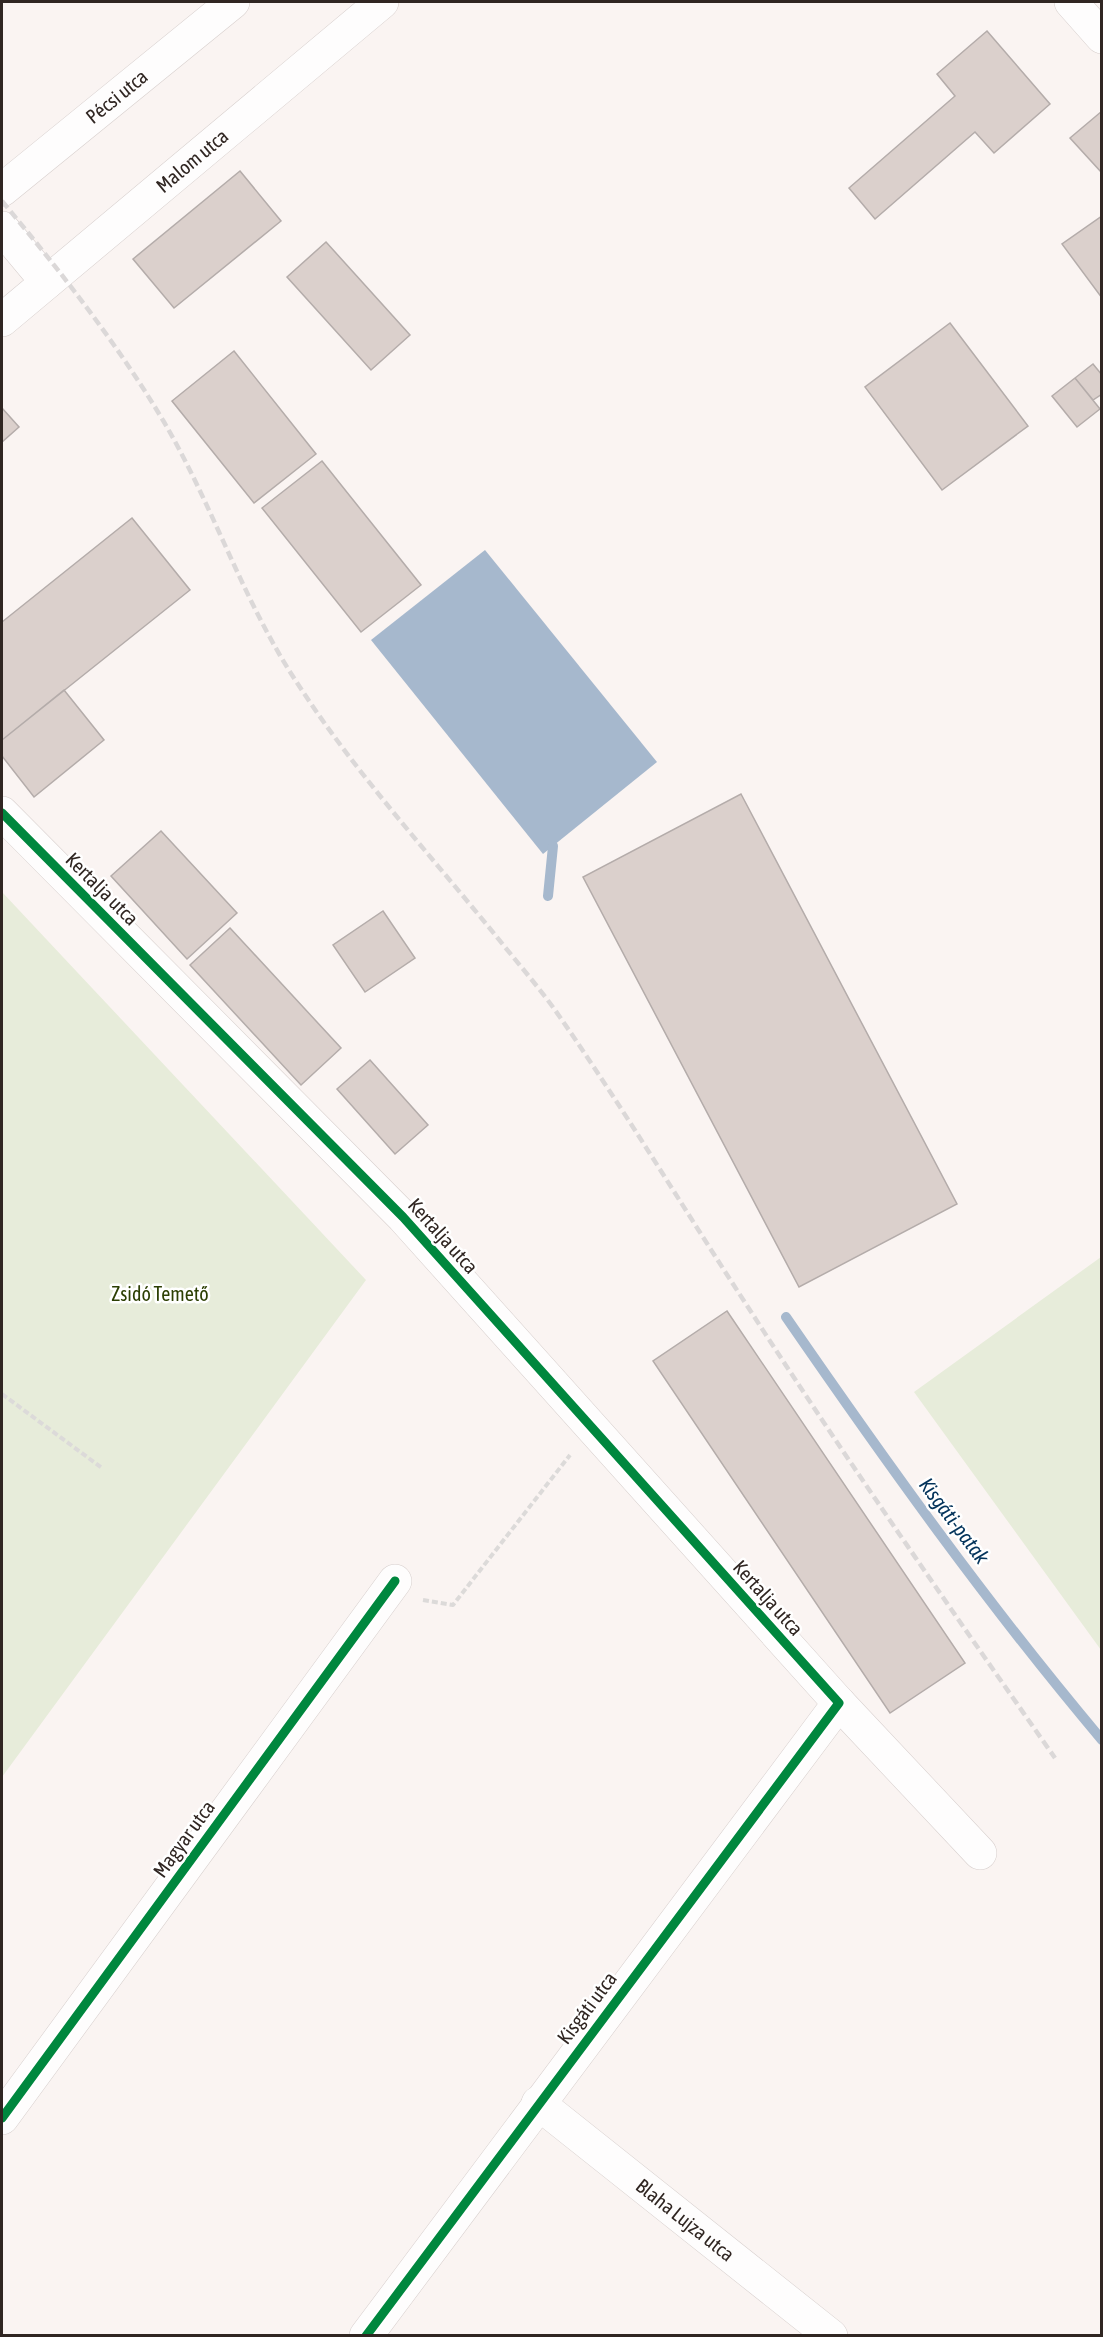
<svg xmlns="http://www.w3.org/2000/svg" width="1103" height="2337" font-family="'Asap Condensed',sans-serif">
	<rect width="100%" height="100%" fill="#faf4f2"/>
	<!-- green -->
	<path fill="#e7ecda" d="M2 892 366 1280 2 1777Z
		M1101 1257V1650L914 1392Z"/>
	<!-- water -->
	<path fill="#a6b8cd" d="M485 550 657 762 543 854 371 640Z"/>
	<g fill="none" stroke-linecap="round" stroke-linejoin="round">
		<!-- stream -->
		<path stroke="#a6b8cd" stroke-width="10" d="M548 896 553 846
			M786 1317C886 1462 988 1605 1102 1740"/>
	</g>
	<!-- building -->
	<path fill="#dbd0cc" stroke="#b4acaa" stroke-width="1.5" d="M987 31 1050 104 994 153 975 132 875 219 849 188 955 96 937 74Z
		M1102 111V173L1070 138Z
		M240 171 281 221 174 308 133 259Z
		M1102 216V298L1062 244Z
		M326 242 410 335 371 370 287 277Z
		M950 323 1028 426 942 490 865 387Z
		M234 351 316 454 254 503 172 401Z
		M1093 364 1102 375V394L1093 400 1075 378Z
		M1075 378 1100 409 1077 427 1052 396Z
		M2 408 19 427 2 442Z
		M322 461 421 585 361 632 262 508Z
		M132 518 190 590 2 740V622Z
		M64 690 104 740 34 797 2 756V740Z
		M741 794 957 1204 799 1287 583 877Z
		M161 831 237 913 187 959 111 876Z
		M383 911 415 958 365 992 333 945Z
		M230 928 341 1048 301 1085 190 965Z
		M370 1060 428 1125 395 1154 337 1089Z
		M727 1311 965 1663 890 1713 653 1361Z"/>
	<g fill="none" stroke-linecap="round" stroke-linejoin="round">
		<defs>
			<g id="minor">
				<path d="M1071 2 1102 37"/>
				<path id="s1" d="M2 190 233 2"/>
				<path d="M2 228 47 282"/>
				<path id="s2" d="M2 320 382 2"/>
				<path d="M2 813 403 1217 839 1703 980 1853"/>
				<path id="s3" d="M538 2103 831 2336"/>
				<path d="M2 2118 395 1581"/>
				<path d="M366 2336 839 1703"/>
			</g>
		</defs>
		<!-- minor casing -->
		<use href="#minor" stroke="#d7cfcd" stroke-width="34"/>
		<!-- path -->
		<path stroke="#dcdad9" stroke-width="4" stroke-dasharray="6 3" stroke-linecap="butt" d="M2 1394 102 1468
			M423 1600 453 1605 570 1455"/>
		<!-- minor -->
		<use href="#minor" stroke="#fefdfd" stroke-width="33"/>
		<!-- rail -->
		<path stroke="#dbd8d8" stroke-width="4.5" stroke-dasharray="9 4.5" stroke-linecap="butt" d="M2 201C60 271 117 343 164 422 212 504 241 595 292 675 351 768 427 851 496 936 516 961 537 985 555 1010 622 1106 682 1206 746 1304 845 1458 950 1608 1055 1758"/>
		<defs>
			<path id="cycleway" d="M2 813 403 1217 839 1703 366 2336
				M2 2118 395 1581"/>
		</defs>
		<!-- cycleway casing -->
		<use href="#cycleway" stroke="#fff" stroke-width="13"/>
		<!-- cycleway -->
		<use href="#cycleway" stroke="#00873e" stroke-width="9"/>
	</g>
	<g text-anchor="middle" stroke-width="5" stroke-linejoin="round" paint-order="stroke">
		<!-- street labels -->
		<g font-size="20" fill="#302622" stroke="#fff">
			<text dy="7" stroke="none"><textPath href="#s1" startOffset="148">Pécsi utca</textPath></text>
			<text dy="7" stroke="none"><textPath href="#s2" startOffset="248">Malom utca</textPath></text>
			<text transform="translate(102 889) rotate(45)" y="7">Kertalja utca</text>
			<text transform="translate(443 1236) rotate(48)" y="7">Kertalja utca</text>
			<text transform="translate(768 1598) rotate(48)" y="7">Kertalja utca</text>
			<text transform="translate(184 1839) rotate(-54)" y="7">Magyar utca</text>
			<text transform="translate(587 2008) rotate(-53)" y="7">Kisgáti utca</text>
			<text dy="7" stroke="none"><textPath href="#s3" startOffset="188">Blaha Lujza utca</textPath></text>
		</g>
		<!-- park labels -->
		<g font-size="20" fill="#2c3f03" stroke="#fff">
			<text x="160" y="1301">Zsidó Temető</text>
		</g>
		<!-- water labels -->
		<g font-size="21" font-style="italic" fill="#04345b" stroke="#fff">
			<text transform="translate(954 1521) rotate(53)" y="7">Kisgáti-patak</text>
		</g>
	</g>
	<!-- border -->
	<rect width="1103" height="2337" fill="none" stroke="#302622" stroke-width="6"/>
</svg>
